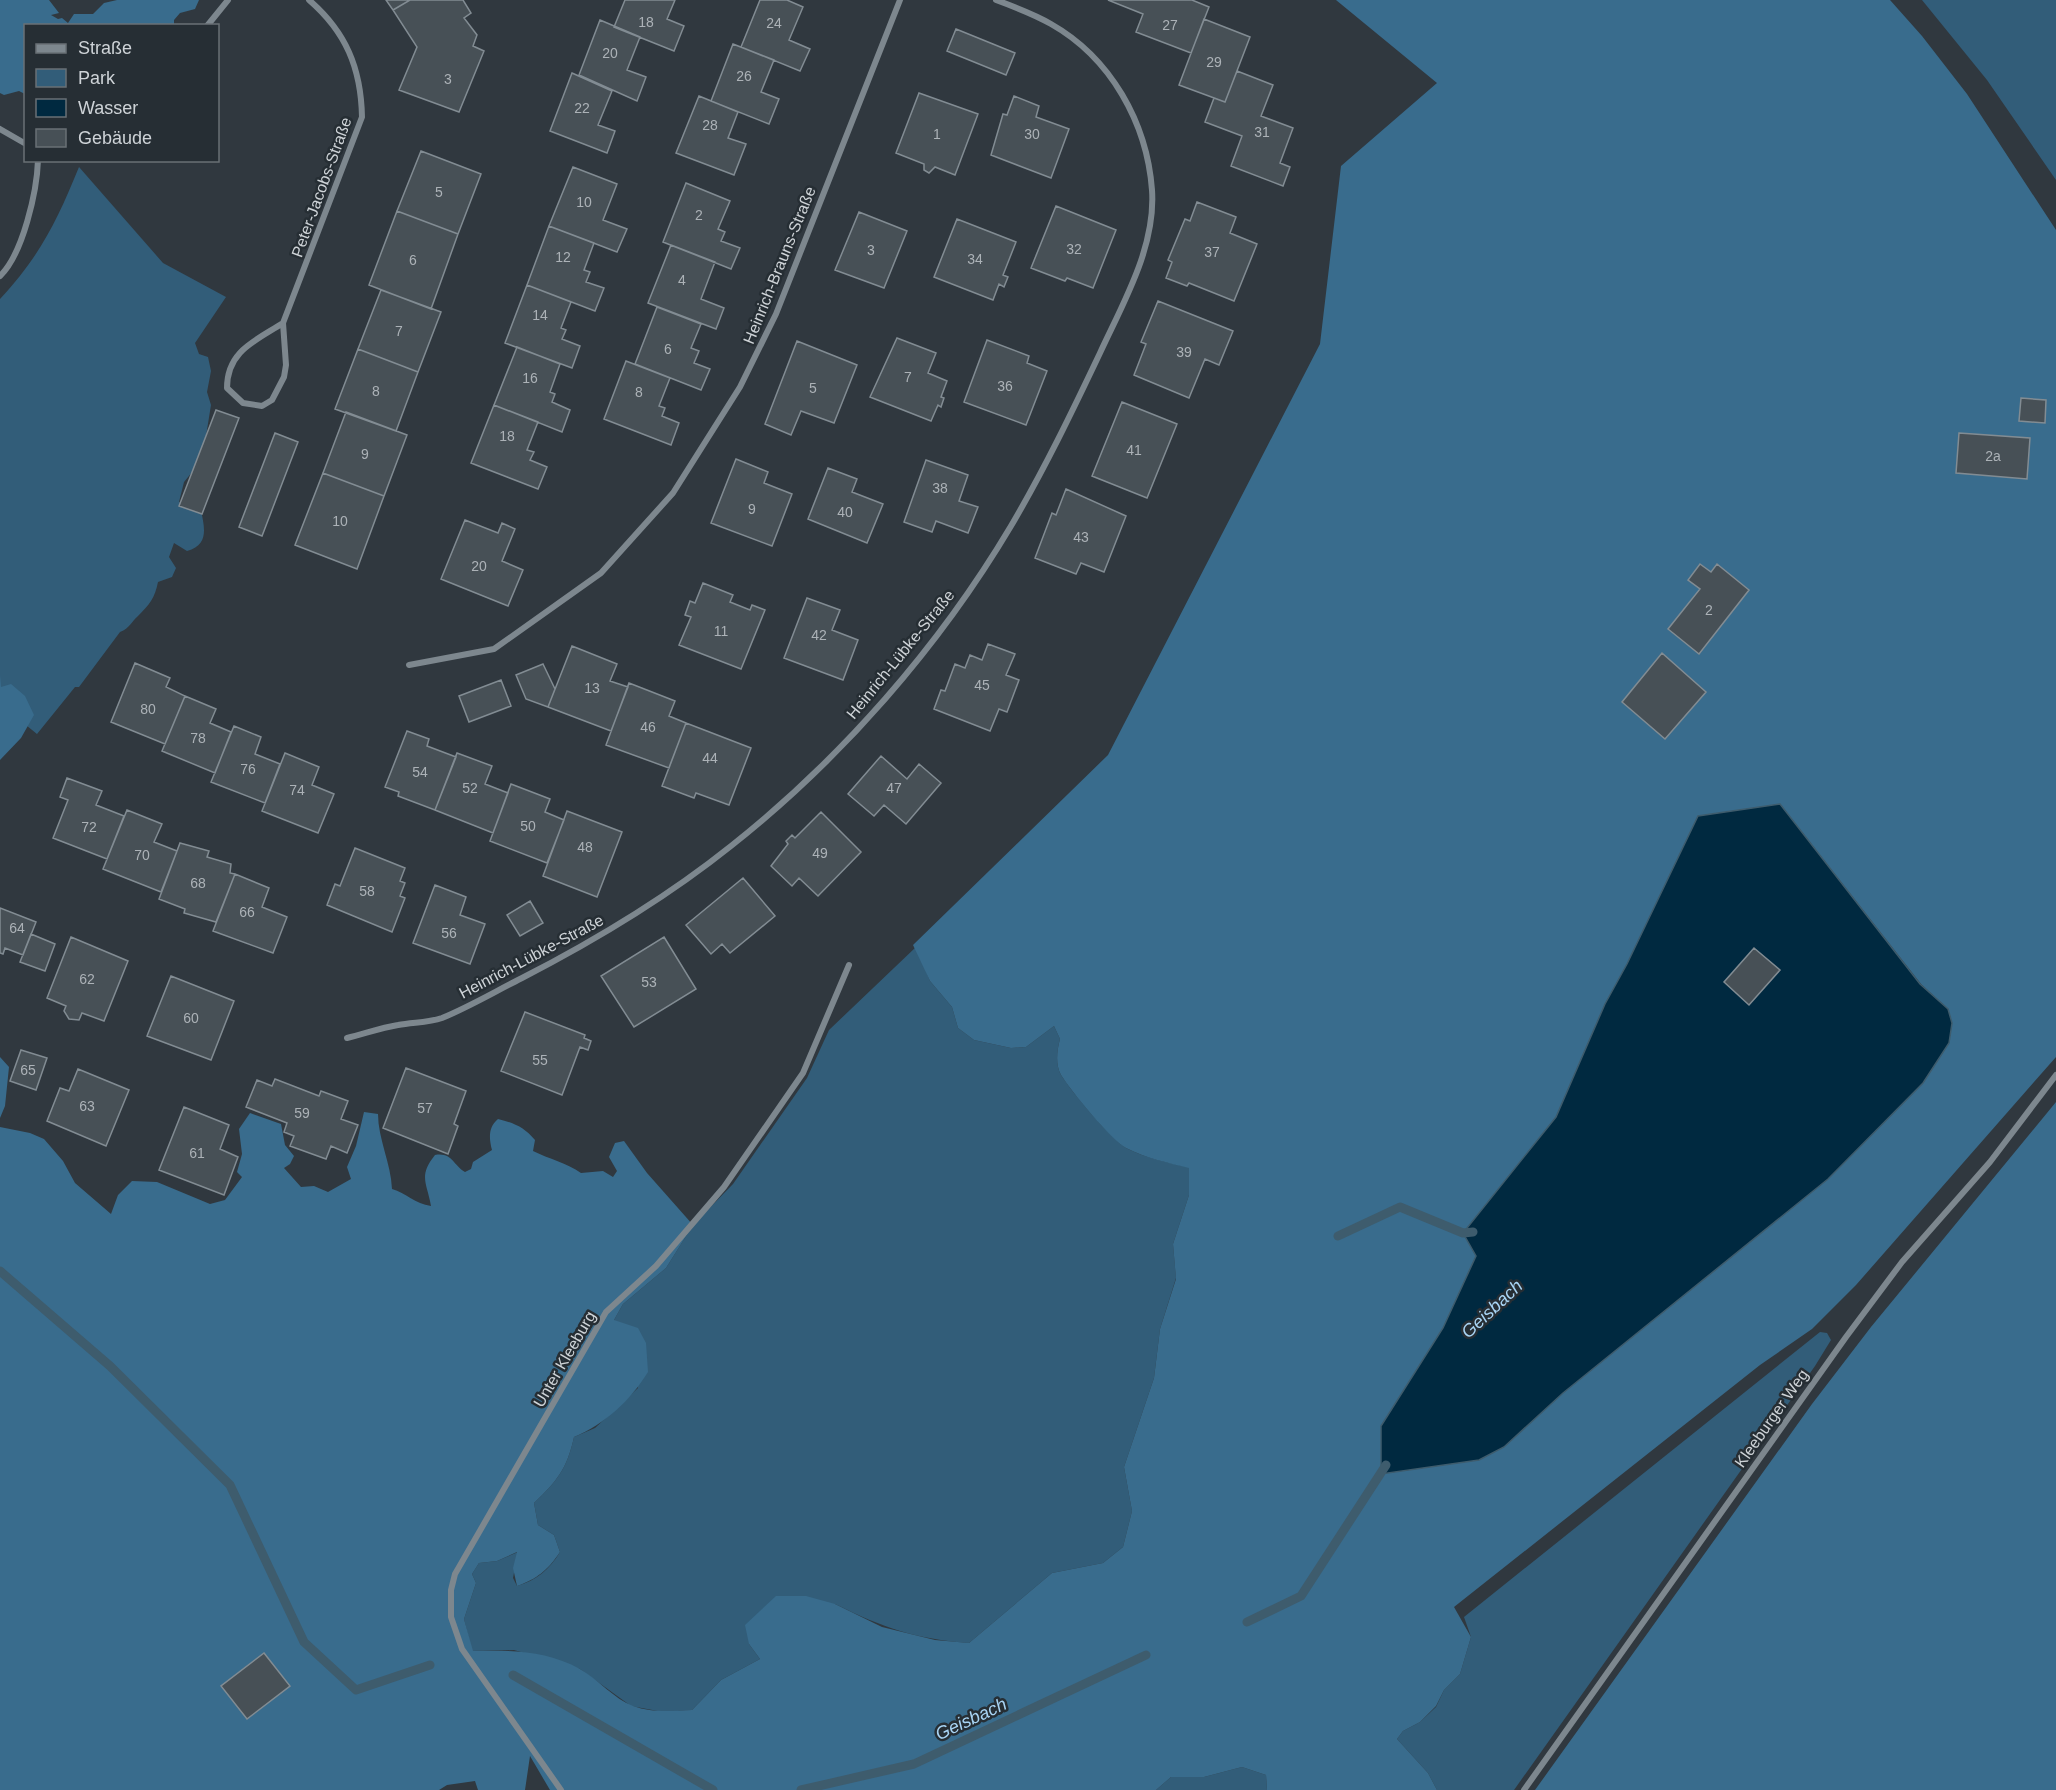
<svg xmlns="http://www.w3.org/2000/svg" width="2056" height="1790" font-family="Arial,sans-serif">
	<rect width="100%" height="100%" fill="#30383f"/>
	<!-- green -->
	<path fill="#325d79" d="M1922 0H2056V180L1987 80Z
		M79 167 163 263 226 297 195 343 199 354 208 357 211 371 207 392 211 405 206 436 193 471 184 482 179 502 201 510C204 526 210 545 187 551L174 543 169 557 176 568 172 577 158 582C155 598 149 605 138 616 131 622 130 628 120 632L79 687H75L37 734 0 704V299C40 256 57 221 79 167Z
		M916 947 930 981 952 1007 958 1028 974 1040 1011 1048 1026 1047 1054 1026 1060 1039C1057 1050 1055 1064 1061 1075 1071 1091 1111 1139 1126 1148 1146 1158 1168 1163 1189 1167V1195L1173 1244 1176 1278 1160 1329 1154 1378 1124 1467 1132 1511 1123 1547 1103 1563 1052 1573 969 1643C915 1639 884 1628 835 1604L749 1644 760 1659 721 1680 692 1710 663 1712 631 1706 580 1669 514 1650 472 1651 464 1619 476 1583 472 1574 479 1563 497 1561 518 1552 513 1578 517 1586C537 1580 549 1570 560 1552L554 1535 538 1525 534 1503C557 1481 567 1469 574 1437L595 1428 638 1388 614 1320 623 1304 666 1268 693 1225 733 1184 807 1078 829 1030Z
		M1820 1332 1827 1333 1831 1340 1815 1366 1514 1790H1437L1428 1773 1397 1739 1403 1731 1420 1722 1436 1707 1444 1690 1460 1674 1471 1637 1464 1617Z
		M1242 1767 1266 1775 1267 1790H1156L1171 1777H1204Z"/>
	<!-- forest -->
	<path fill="#396c8d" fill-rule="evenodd" d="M0 0H49L59 13 51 15 58 19 62 18 68 23 74 14H93L104 3 117 0H199L195 9 180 13 174 20V25L26 26 25 94 19 91 4 95 0 93Z
		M1336 0H1890L1922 36 1967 94 2056 230V1057L1856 1285 1812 1329 1760 1365 1454 1607 1471 1637 1460 1674 1444 1690 1436 1706 1420 1722 1403 1731 1397 1739 1428 1773 1437 1790H1267L1266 1775 1242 1767 1204 1777H1171L1156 1790H550L530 1756 525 1790H478L475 1781 447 1785 439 1790H0V1127L30 1133 44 1139 63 1161 75 1183 111 1214 118 1195 132 1181 157 1182 210 1204 225 1200 242 1177 237 1172 242 1154 239 1129 250 1113 281 1124 285 1145 294 1156 290 1164 284 1168 301 1187 314 1186 328 1192 351 1179 347 1167 356 1146 364 1112 378 1114C378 1139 391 1163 392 1189 406 1193 415 1204 431 1206 427 1183 418 1176 435 1155 452 1152 453 1165 465 1172L471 1169 473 1162 492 1150C489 1139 488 1127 498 1119 514 1123 524 1127 535 1140L533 1151C549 1159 567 1163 581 1173L603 1171 613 1177 617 1171 609 1157 615 1143 624 1141 647 1173 693 1225 666 1268 623 1304 614 1320 638 1328 646 1343 648 1372C630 1401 605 1424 574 1437 567 1469 557 1481 534 1503L538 1525 554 1535 560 1552C548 1570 537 1579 517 1586L513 1568 517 1552 497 1561 479 1563 472 1574 476 1583 464 1619 473 1651C510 1650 546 1650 580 1669 598 1679 614 1699 633 1706 652 1713 672 1711 692 1710L721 1680 760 1659 749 1644 745 1625 776 1596H806L835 1604 882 1627 935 1640 969 1643 1052 1573 1103 1563 1123 1547 1132 1511 1124 1467 1154 1378 1160 1329 1176 1279 1173 1244 1189 1195V1168C1168 1163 1146 1158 1126 1148 1111 1140 1071 1091 1061 1075 1055 1064 1057 1050 1060 1039L1054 1026 1026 1047 1011 1048 974 1040 958 1028 952 1007 930 981 913 945 1108 755 1320 344 1341 166 1437 83ZM1780 804 1921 984 1948 1009 1952 1023 1949 1043 1923 1083 1828 1179 1563 1393 1504 1447 1443 1328 1476 1256 1463 1233 1556 1117 1605 1004 1627 964Z
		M0 675 1 687 11 684 25 696 34 715 21 738 0 760Z
		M0 1057 9 1067 5 1106 0 1118Z
		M2056 1102V1790H1535L1812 1404 1871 1327Z"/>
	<!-- water -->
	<path fill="#002940" stroke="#3e5c6d" stroke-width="1.5" d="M1780 804 1920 984 1948 1009 1952 1023 1949 1043 1923 1083 1828 1179 1563 1393 1504 1447 1479 1460 1381 1474V1426L1443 1328 1476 1256 1463 1233 1556 1117 1605 1004 1627 964 1698 816Z"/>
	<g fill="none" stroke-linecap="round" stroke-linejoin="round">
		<!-- stream -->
		<path stroke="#3e5c6d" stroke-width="9" d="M1338 1236 1400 1207 1463 1233 1473 1232
			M0 1271 110 1366 230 1485 304 1642 356 1690 430 1665
			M1247 1622 1301 1596 1386 1465
			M513 1675 713 1790
			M801 1790 914 1764 1146 1655"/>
	</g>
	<!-- building -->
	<path fill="#475056" stroke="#828c93" stroke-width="1.5" d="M386 0H410L393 10Z
		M410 0H463L471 13 464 18 477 35 473 46 484 51 459 112 399 90 417 47 393 10Z
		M625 0H675L667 19 684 26 674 51 614 27Z
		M760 0H787L803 7 789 40 810 49 800 71 741 47Z
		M1108 0H1192L1209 7 1191 53 1136 32 1143 14Z
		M1204 19 1250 37 1225 102 1179 85Z
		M600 20 640 37 627 70 646 77 637 101 579 75Z
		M956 29 1015 53 1006 75 947 51Z
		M733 44 774 60 761 92 779 99 769 124 711 101Z
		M1237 71 1273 85 1261 116 1293 128 1280 163 1290 167 1283 186 1231 166 1242 136 1205 122 1214 98 1225 102Z
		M572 73 612 91 598 125 615 131 607 153 550 131Z
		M919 93 978 114 955 175 935 167 929 173 924 170V164L896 153Z
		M699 96 738 112 728 138 746 144 734 175 676 153Z
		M1014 96 1039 106 1036 117 1069 129 1051 178 991 155 1003 114 1007 115Z
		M421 151 481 174 458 234 397 211Z
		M573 167 617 184 603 220 627 229 617 252 549 226Z
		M686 183 730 201 718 229 725 232 721 241 740 248 731 269 663 242Z
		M1197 202 1236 217 1230 233 1257 244 1234 301 1189 283 1187 286 1166 278 1172 262 1168 260 1185 219 1190 221Z
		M1056 206 1116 230 1093 288 1067 278 1065 281 1031 268Z
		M397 211 458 234 431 309 369 285Z
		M859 212 907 231 884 288 835 270Z
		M957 219 1016 242 1003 275 1008 277 1004 287 999 284 993 300 934 277Z
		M549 226 594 243 584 270 590 272 586 282 604 288 595 311 527 285Z
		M671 245 715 262 701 299 724 308 716 329 648 303Z
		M527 285 571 302 561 328 566 330 562 339 580 346 572 368 505 343Z
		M381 290 441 312 418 372 358 349Z
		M1158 301 1233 331 1219 365 1205 359 1189 398 1134 375 1146 344 1141 342Z
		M657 307 701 324 691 348 699 351 694 363 710 369 701 390 635 364Z
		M897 338 936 353 928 373 947 381 941 397 944 398 941 407 938 405 931 421 870 397Z
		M987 340 1029 356 1027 363 1047 371 1026 425 964 402Z
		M797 341 857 365 834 423 801 411 791 435 765 424Z
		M517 347 560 364 550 392 555 394 552 402 570 410 562 432 494 405Z
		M358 349 418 372 396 431 335 409Z
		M626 361 670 378 659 406 665 408 662 416 679 423 671 445 604 419Z
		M2021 398 2046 400 2045 423 2019 421Z
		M1122 402 1177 424 1147 498 1092 476Z
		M494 405 538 422 527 450 534 452 530 460 547 467 538 489 471 463Z
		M216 410 239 418 202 514 179 506Z
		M346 412 407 435 384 496 323 473Z
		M275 433 298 442 262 536 239 527Z
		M1959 433 2030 438 2027 479 1956 473Z
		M736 459 768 472 764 483 792 494 772 546 711 523Z
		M926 460 968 475 959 501 978 507 968 533 936 521 932 532 904 522Z
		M828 468 857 479 852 492 883 504 867 543 808 519Z
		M323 473 384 496 357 569 295 545Z
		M1066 489 1126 516 1104 572 1081 563 1076 574 1035 558 1052 513 1056 515Z
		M465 520 498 533 502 523 515 529 502 561 523 570 508 606 441 579Z
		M1700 564 1711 572 1717 564 1749 590 1699 654 1668 629 1700 589 1688 580Z
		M703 583 733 595 730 602 750 610 752 605 765 610 741 669 679 645 691 617 685 615 690 601 695 603Z
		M807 598 840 610 832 630 858 640 843 680 784 658Z
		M988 644 1015 654 1006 675 1019 680 1007 712 999 709 990 731 934 709 941 690 945 691 955 664 965 668 970 655 982 660Z
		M572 646 617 664 610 681 628 687 611 731 548 707Z
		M1662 653 1706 692 1665 739 1622 702Z
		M135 663 170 678 166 687 185 696 165 744 111 722Z
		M543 664 555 689 548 707 526 699 516 675Z
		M501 680 511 706 469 722 459 696Z
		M629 683 675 701 669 716 686 723 669 768 606 745Z
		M185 696 216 709 210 723 231 732 215 773 162 751Z
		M686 723 751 748 729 805 696 793 694 798 662 786Z
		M234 726 261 737 255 754 280 764 265 803 211 782Z
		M407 731 429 739 427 746 456 757 435 810 398 796 399 792 385 787Z
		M285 753 319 767 312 785 334 794 318 833 262 811Z
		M457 753 492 766 485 784 508 793 493 833 435 810Z
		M881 756 907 779 919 764 941 783 906 824 884 805 874 816 848 794Z
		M67 778 102 791 96 805 124 816 107 859 53 838 68 800 60 797Z
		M511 784 550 799 545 812 564 820 547 863 490 841Z
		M127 810 162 824 154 842 177 851 161 892 103 869Z
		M567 811 622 832 597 897 543 876Z
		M821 812 861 852 818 896 799 878 792 886 771 866 788 844 786 841 792 835 795 838Z
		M180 843 209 851 207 857 231 864 230 873 235 874 216 922 184 913 185 909 159 899Z
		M355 848 405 868 400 881 405 883 400 896 405 898 392 932 327 905 335 884 340 886Z
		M235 874 269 888 262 907 287 917 273 953 213 931Z
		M743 878 775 916 730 953 722 944 711 954 686 925Z
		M435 885 466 897 460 915 485 924 470 964 413 943Z
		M530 901 543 923 520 936 507 915Z
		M0 908 36 922 23 955 5 948 3 954 0 953Z
		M31 934 55 944 45 971 20 962Z
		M71 937 128 961 104 1021 82 1013 79 1020 69 1019 64 1011 66 1006 47 998Z
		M664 937 696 989 634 1027 601 976Z
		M1754 948 1780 970 1749 1005 1724 982Z
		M171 976 234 1001 211 1060 147 1036Z
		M525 1012 585 1035 584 1038 591 1041 588 1050 580 1047 562 1095 501 1071Z
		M21 1050 47 1058 36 1090 10 1081Z
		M406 1068 466 1091 454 1124 458 1126 448 1154 383 1128Z
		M78 1069 129 1090 106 1146 47 1121 60 1088 69 1091Z
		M275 1079 319 1096 321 1091 348 1101 341 1119 358 1125 347 1153 331 1146 326 1159 290 1146 294 1136 284 1132 287 1123 246 1107 257 1080 272 1086Z
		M184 1107 229 1125 220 1149 238 1157 224 1195 159 1170Z
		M264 1653 290 1686 247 1719 221 1686Z"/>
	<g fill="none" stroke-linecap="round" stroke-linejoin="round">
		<!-- street -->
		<path stroke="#7d878e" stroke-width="6" d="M207 26 228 0
			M0 129 26 144
			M0 276C23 254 37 191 38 160
			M283 323C255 341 227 351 227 388L243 403 262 406 272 400 284 377 286 365 283 323 362 117C361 68 346 32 309 0
			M409 665 494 649 601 573 673 493 740 387 776 314 900 0
			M347 1038C364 1034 380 1028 398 1025 412 1022 428 1023 442 1018 469 1007 496 991 522 978 596 940 666 898 731 846 841 759 939 647 1011 526 1044 470 1072 412 1100 353 1123 303 1156 247 1152 190 1147 123 1111 58 1051 24 1034 14 1015 7 996 0
			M561 1790 462 1649 451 1617V1590L455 1574 606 1312 656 1266 724 1187 803 1073 849 965
			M1524 1790 1846 1337 1902 1262 1990 1162 2056 1075"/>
	</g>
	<g text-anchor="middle" stroke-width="5" stroke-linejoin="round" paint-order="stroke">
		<!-- number labels -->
		<g font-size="14" fill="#acb2b7">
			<text x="646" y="27">18</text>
			<text x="774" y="28">24</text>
			<text x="1170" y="30">27</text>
			<text x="610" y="58">20</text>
			<text x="1214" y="67">29</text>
			<text x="744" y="81">26</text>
			<text x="448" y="84">3</text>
			<text x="582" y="113">22</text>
			<text x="710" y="130">28</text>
			<text x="1262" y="137">31</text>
			<text x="937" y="139">1</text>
			<text x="1032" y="139">30</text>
			<text x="439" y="197">5</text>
			<text x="584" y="207">10</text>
			<text x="699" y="220">2</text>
			<text x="1074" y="254">32</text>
			<text x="871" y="255">3</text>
			<text x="1212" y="257">37</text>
			<text x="563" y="262">12</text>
			<text x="975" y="264">34</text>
			<text x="413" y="265">6</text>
			<text x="682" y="285">4</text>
			<text x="540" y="320">14</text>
			<text x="399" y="336">7</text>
			<text x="668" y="354">6</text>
			<text x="1184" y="357">39</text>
			<text x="908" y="382">7</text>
			<text x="530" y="383">16</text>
			<text x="1005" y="391">36</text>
			<text x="813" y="393">5</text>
			<text x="376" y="396">8</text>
			<text x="639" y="397">8</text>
			<text x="507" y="441">18</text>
			<text x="1134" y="455">41</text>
			<text x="365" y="459">9</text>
			<text x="1993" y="461">2a</text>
			<text x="940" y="493">38</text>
			<text x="752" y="514">9</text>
			<text x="845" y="517">40</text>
			<text x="340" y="526">10</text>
			<text x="1081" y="542">43</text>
			<text x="479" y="571">20</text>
			<text x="1709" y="615">2</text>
			<text x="721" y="636">11</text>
			<text x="819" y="640">42</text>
			<text x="982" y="690">45</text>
			<text x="592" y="693">13</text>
			<text x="148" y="714">80</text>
			<text x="648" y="732">46</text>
			<text x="198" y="743">78</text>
			<text x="710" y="763">44</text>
			<text x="248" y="774">76</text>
			<text x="420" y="777">54</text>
			<text x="470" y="793">52</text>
			<text x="894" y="793">47</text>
			<text x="297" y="795">74</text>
			<text x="528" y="831">50</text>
			<text x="89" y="832">72</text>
			<text x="585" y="852">48</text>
			<text x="820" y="858">49</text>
			<text x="142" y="860">70</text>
			<text x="198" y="888">68</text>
			<text x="367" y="896">58</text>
			<text x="247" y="917">66</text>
			<text x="17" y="933">64</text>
			<text x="449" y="938">56</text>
			<text x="87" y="984">62</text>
			<text x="649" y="987">53</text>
			<text x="191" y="1023">60</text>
			<text x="540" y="1065">55</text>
			<text x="28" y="1075">65</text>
			<text x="87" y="1111">63</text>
			<text x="425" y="1113">57</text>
			<text x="302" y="1118">59</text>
			<text x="197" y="1158">61</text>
		</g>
		<!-- street labels -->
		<g font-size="16" fill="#ced3d7" stroke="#262e34">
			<text transform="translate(321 187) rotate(-70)" y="6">Peter-Jacobs-Straße</text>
			<text transform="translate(779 265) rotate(-68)" y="6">Heinrich-Brauns-Straße</text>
			<text transform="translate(900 654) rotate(-51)" y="6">Heinrich-Lübke-Straße</text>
			<text transform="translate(531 956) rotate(-28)" y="6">Heinrich-Lübke-Straße</text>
			<text transform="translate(564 1359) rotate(-60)" y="6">Unter Kleeburg</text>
			<text transform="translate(1771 1418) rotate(-55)" y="6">Kleeburger Weg</text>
		</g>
		<!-- water labels -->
		<g font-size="18" font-style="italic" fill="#a8d4f4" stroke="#262e34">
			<text transform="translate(1492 1309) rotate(-43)" y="6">Geisbach</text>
			<text transform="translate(971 1719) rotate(-25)" y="6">Geisbach</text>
		</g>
	</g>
	<!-- legend -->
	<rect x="24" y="24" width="195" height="138" fill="#262e34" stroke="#697075" stroke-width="1.5"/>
	<rect x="36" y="44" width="30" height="9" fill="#7d878e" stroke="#697075" stroke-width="1.5"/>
	<text x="78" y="54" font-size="18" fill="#ced3d7">Straße</text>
	<rect x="36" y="69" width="30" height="18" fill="#325d79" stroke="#697075" stroke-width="1.5"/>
	<text x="78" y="84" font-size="18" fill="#ced3d7">Park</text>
	<rect x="36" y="99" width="30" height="18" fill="#002940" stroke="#697075" stroke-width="1.5"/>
	<text x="78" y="114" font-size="18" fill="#ced3d7">Wasser</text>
	<rect x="36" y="129" width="30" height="18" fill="#475056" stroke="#697075" stroke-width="1.5"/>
	<text x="78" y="144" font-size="18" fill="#ced3d7">Gebäude</text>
</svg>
